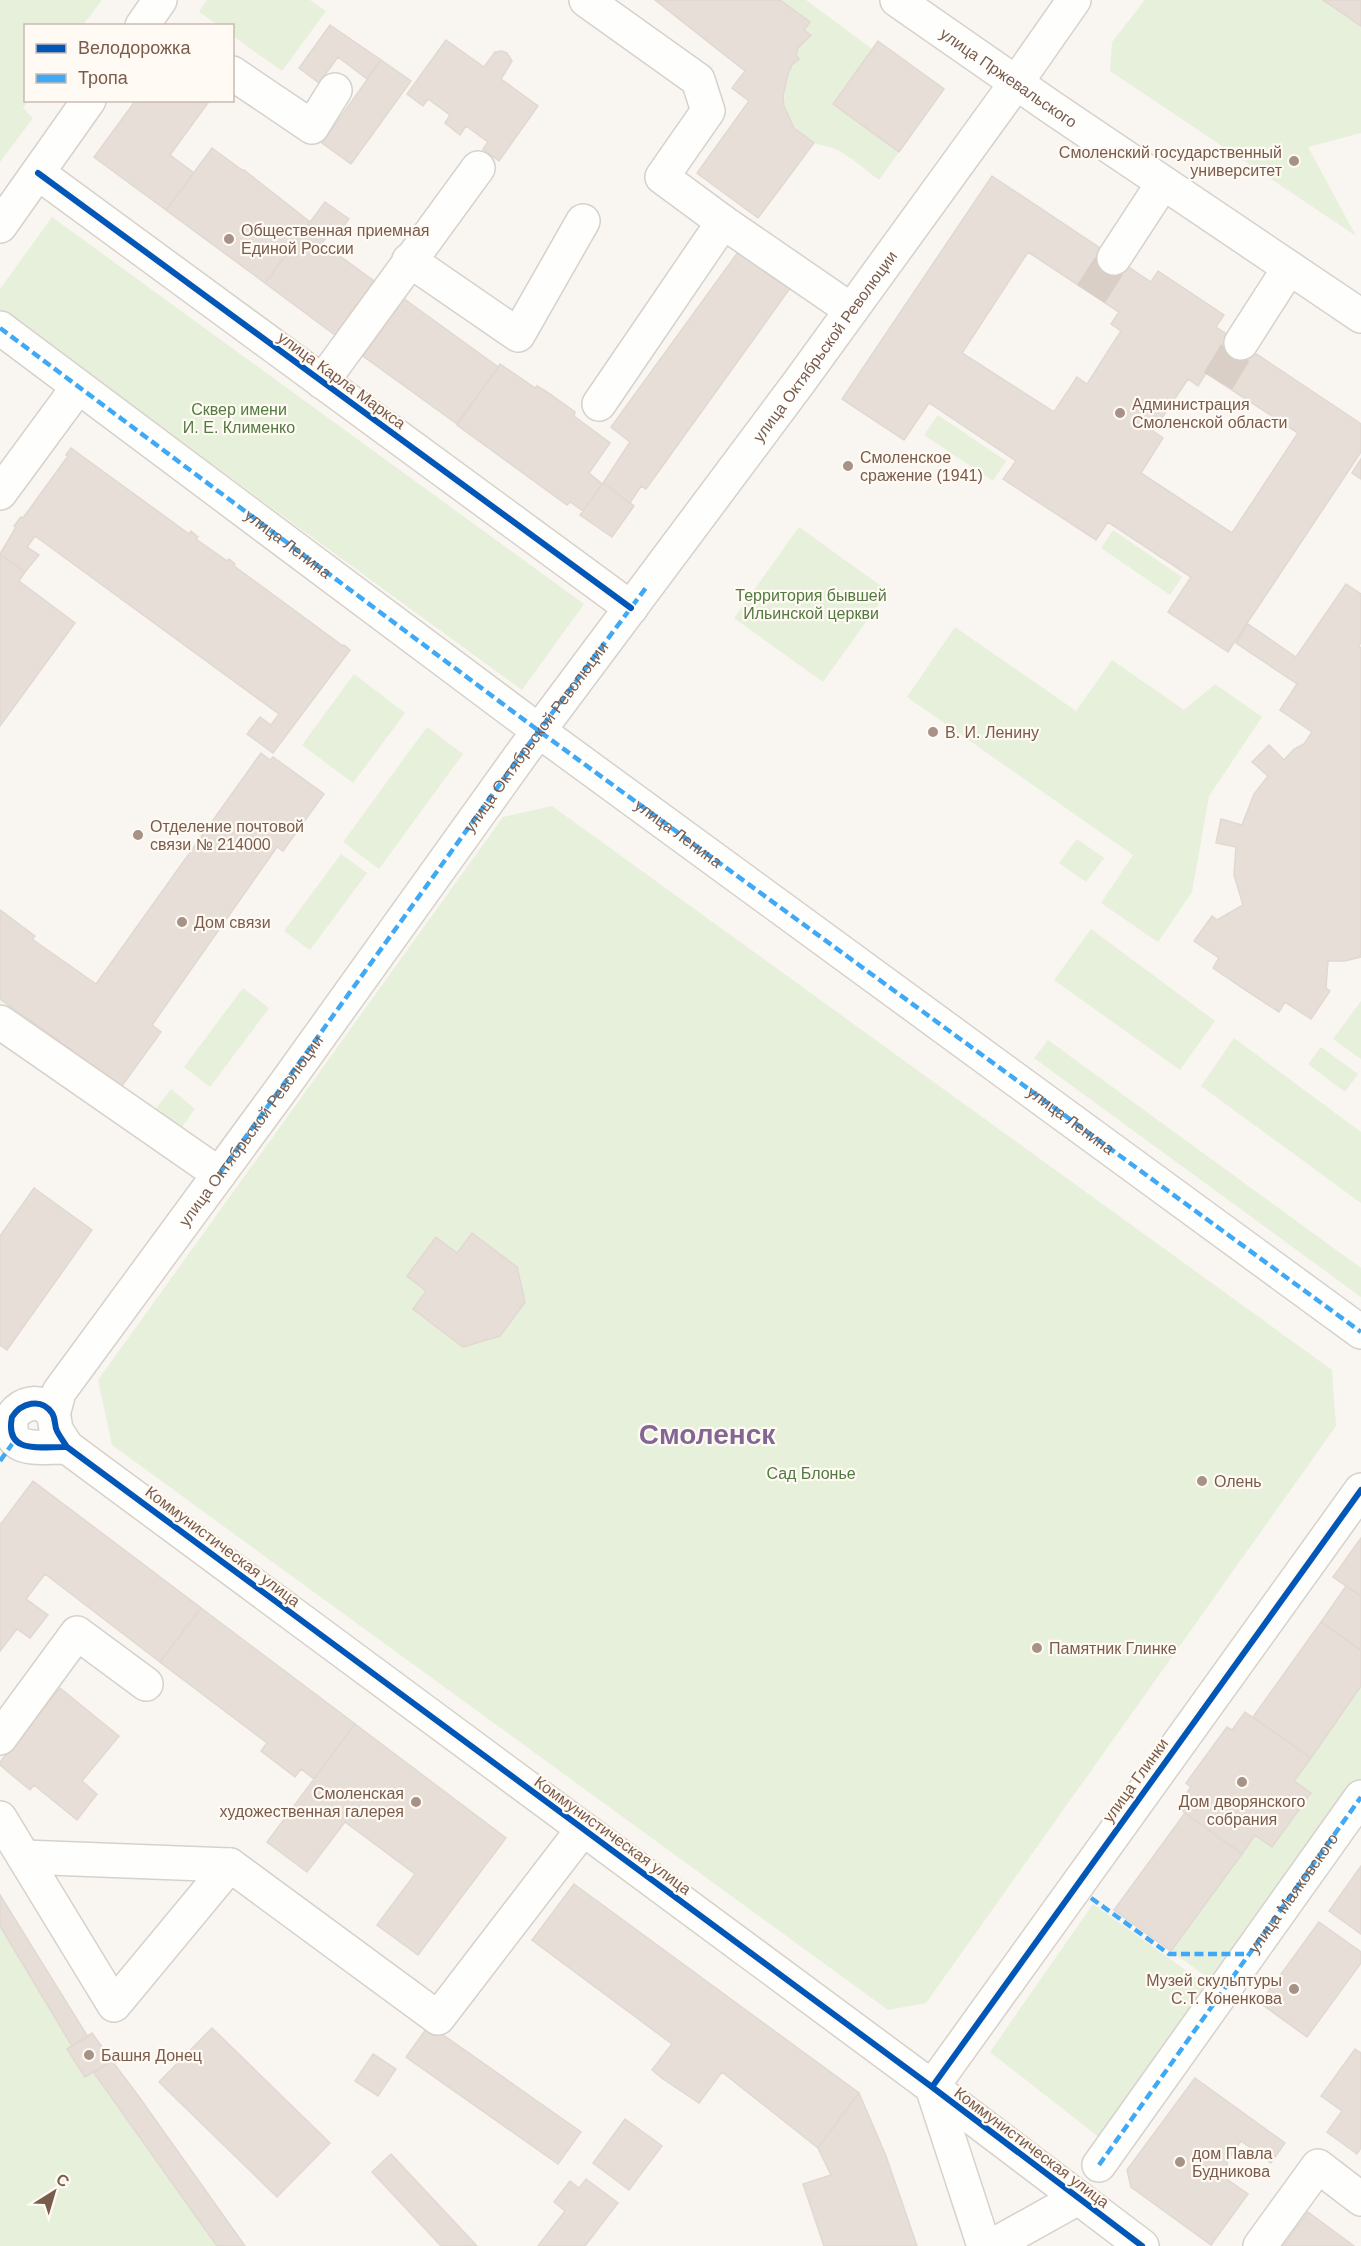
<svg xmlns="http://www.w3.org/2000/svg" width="1361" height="2246" font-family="Arial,sans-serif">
	<rect width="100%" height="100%" fill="#f9f5f0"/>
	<!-- green -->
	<path fill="#e7f0db" d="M0 0H102L83 25 26 26V100L28 101 23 108 33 118 0 162Z
		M207 0H310L326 11 282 71 233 36 232 26 218 25 199 12Z
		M780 0H806L872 49 833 104 899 152 879 180C866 170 852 158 838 150 830 146 819 146 811 141 790 128 780 109 786 83 788 73 791 66 798 60L796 55 798 48 811 35 804 30 810 22Z
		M1145 0H1323L1361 26V133L1308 147 1356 236 1110 71 1112 42Z
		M52 217 584 604 522 690 0 310V289Z
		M938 415 1006 461 993 481 924 435Z
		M799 527 888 591 823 682 734 618Z
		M1113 530 1182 577 1170 595 1101 548Z
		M955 627 1076 711 1112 660 1184 710 1215 684 1262 717 1209 796 1192 892 1158 942 1101 903 1133 855 907 697Z
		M354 674 405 713 353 783 302 745Z
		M427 727 463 754 379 869 343 842Z
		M552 806 1332 1370 1336 1426 926 2003 888 2010 112 1445 98 1380 503 817Z
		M1077 839 1104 858 1086 882 1059 863Z
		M341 854 367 873 310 950 284 931Z
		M1091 929 1215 1021 1180 1070 1054 980Z
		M243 988 269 1008 210 1087 184 1067Z
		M1361 1001V1059L1333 1039Z
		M1234 1038 1361 1132V1203L1201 1086Z
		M1048 1040 1361 1268V1297L1034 1058Z
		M1321 1047 1358 1074 1345 1092 1308 1064Z
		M171 1089 195 1109 177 1134 151 1115Z
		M1361 1686V1779L1215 1983 1171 1951 1255 1835 1272 1847 1311 1793 1294 1781Z
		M0 1903 66 2014 56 2020 72 2046 68 2050 85 2077 94 2073 217 2246H0Z
		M1093 1904 1212 1989 1100 2138 990 2052Z"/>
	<!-- building -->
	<path fill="#e6ded7" stroke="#e2d8d2" stroke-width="1.5" fill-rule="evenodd" d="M655 0H780L810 22 804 30 811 35 798 48 796 55 799 59 792 65 788 74 783 96 784 106 794 128 814 143 758 218 697 173 749 101 732 88 745 71Z
		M1323 0H1361V26Z
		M330 25 381 60 367 79 338 57 319 83 299 68Z
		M446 40 484 67 495 52 502 51 507 53 512 61 501 79 538 106 499 161 483 149 488 142 466 126 460 135 445 123 450 115 428 99 423 106 407 94Z
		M878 41 944 89 899 152 833 104Z
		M381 60 411 81 351 164 322 143Z
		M136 100H210L170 155 194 173 166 210 94 157Z
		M212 148 242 170H244L310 222 265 283 166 210Z
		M992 176 1151 282 1158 271 1224 315 1216 327 1361 424V452L1228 652 1168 612 1191 577 1108 522 1096 540 1003 479 1016 461 929 403 904 440 842 399ZM1028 252 1119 312 1111 324 1121 331 1087 384 1077 377 1054 412 962 353ZM1206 373 1298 433 1232 533 1141 473 1163 438 1153 431 1188 379 1198 386Z
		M325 202 349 219 337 235 331 231 322 243 378 284 339 338 265 283Z
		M741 248 791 287 646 489 641 486 630 503 603 483 630 442 611 427Z
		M403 298 498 367 457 424 363 356Z
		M500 364 535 388 537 386 547 392 575 412 574 416 610 443 589 473 602 484 583 511 570 502 567 505 457 425Z
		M71 448 189 534 191 531 198 537 196 539 227 561 229 559 235 564 234 566 343 646 344 645 350 650 273 753 247 734 260 717 271 725 279 714 35 536 27 547 39 555 25 572 0 554 16 527 14 526 21 517 23 518 68 456 66 455Z
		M1361 459V479L1352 473Z
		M603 483 634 506 612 537 580 515Z
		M0 554 25 572 19 581 75 623 0 726Z
		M1346 584 1361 594V642L1359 646 1361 648V957L1345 961H1328L1326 988 1330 991 1311 1019 1285 1002 1279 1012 1247 991 1213 968 1219 958 1194 941 1212 916 1217 920 1243 905 1234 875 1236 847 1216 843 1221 819 1242 825 1254 794 1268 776 1252 762 1269 745 1284 760 1294 749 1304 744 1312 732 1280 710 1297 684 1236 643 1248 624 1296 657Z
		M261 753 270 760 273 757 324 794 283 851 277 847 152 1025 161 1032 119 1090 69 1055 72 1050 0 999V910L35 936 32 939 96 984Z
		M34 1188 92 1230 7 1350 0 1345V1236Z
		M472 1233 517 1267 525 1302 500 1336 463 1347 413 1309 426 1291 407 1276 436 1237 457 1253Z
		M33 1481 201 1608 160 1662 45 1574 26 1599 48 1615 30 1638 17 1629 0 1651V1525Z
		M1361 1538V1596L1333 1577Z
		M1346 1586 1361 1596V1650L1321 1622Z
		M201 1608 355 1724 314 1779 301 1769 295 1777 261 1751 267 1743 160 1662Z
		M1321 1622 1361 1650V1686L1311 1758 1253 1717Z
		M60 1688 119 1736 82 1781 97 1794 77 1820 34 1785 30 1790 0 1765V1762Z
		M1245 1712 1311 1758 1294 1781 1311 1793 1272 1847 1255 1835 1242 1854 1177 1807 1191 1787 1186 1783 1227 1727 1232 1730Z
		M355 1724 506 1838 418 1955 377 1925 415 1874 345 1822 307 1872 267 1842Z
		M1185 1813 1242 1854 1171 1951 1114 1910Z
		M1361 1866V1934L1329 1911Z
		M574 1884 859 2093 818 2148 722 2072 699 2103 663 2079 652 2070 672 2044 532 1940Z
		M0 1895 88 2037 72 2046 0 1926Z
		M1319 1922 1361 1952V1963L1307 2037 1260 2003Z
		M429 2025 581 2132 558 2164 406 2057Z
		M212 2028 330 2143 277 2197 159 2082Z
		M92 2033 112 2061 85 2077 67 2049Z
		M1355 2049 1361 2053V2148L1357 2154 1327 2132 1342 2111 1321 2096Z
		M373 2054 396 2069 378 2096 355 2081Z
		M112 2061 137 2094 245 2246H217L94 2073Z
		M1195 2078 1285 2143 1271 2163 1241 2141 1227 2161 1228 2180 1248 2194 1211 2245 1131 2187 1127 2170Z
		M859 2093 886 2156 917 2246H824L803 2184 831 2175 818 2148Z
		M625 2119 662 2146 629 2190 593 2163Z
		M391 2154 477 2246H441L372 2172Z
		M586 2179 618 2203 585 2246H538L565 2211 554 2202 570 2181 579 2188Z
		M1308 2212 1354 2246H1283Z"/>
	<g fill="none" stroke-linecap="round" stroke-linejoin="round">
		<!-- minor-tunnel -->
		<path stroke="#d9cfc7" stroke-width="33" stroke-dasharray="33 16" stroke-linecap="butt" d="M1091 294 1114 258
			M1218 381 1241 343"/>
		<defs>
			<g id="minor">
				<path d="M586 0 698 80 708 111 662 177 723 222"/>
				<path id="s1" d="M897 0 1051 107 1361 316"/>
				<path d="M142 26 160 0"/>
				<path d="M232 73 312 127 335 90"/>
				<path d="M38 173 631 608"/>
				<path d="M0 226 89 100"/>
				<path d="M1114 258 1163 183"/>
				<path d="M409 260 518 335 583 221"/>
				<path id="s2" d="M0 328 539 731 1361 1332"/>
				<path d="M1241 343 1289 268"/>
				<path d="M322 382 478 168"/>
				<path d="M599 404 723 222 851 310"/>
				<path d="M0 493 78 387"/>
				<path d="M0 1022 219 1174"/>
				<path id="s3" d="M53 1415 59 1392 283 1087 523 752 800 381 1016 83 1074 0"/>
				<path d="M67 1447C43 1446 4 1456 12 1417 21 1403 41 1397 52 1413 56 1419 54 1425 57 1431 60 1437 64 1442 67 1447L932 2087 1142 2246"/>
				<path d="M0 1738 77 1633 146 1684"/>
				<path d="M0 1818 114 2005 230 1865"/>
				<path d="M24 1857 230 1865 438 2018 583 1829"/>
				<path d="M932 2087 1361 1490"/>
				<path d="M932 2087 984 2246"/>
				<path id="s4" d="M1099 2165 1361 1797"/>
				<path d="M992 2246 1078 2198"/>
				<path d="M1260 2246 1318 2166 1361 2199"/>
			</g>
		</defs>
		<!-- minor casing -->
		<use href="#minor" stroke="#d7d1cb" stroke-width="36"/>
		<!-- minor -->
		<use href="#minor" stroke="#fefefd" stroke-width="33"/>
		<!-- quiet -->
		<path stroke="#3fa9f5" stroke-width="4.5" stroke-dasharray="9 4.5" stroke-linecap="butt" d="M0 328 539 731 1361 1332
			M219 1174 523 752 648 585
			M0 1461 15 1440
			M1091 1898 1169 1954H1249
			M1099 2165 1361 1797"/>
		<defs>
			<path id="cycleway" d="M38 173 631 608
				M67 1447C43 1446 4 1456 12 1417 21 1403 41 1397 52 1413 56 1419 54 1425 57 1431 60 1437 64 1442 67 1447L932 2087 1142 2246
				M932 2087 1361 1490"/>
		</defs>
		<!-- cycleway casing -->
		<use href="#cycleway" stroke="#fffaf3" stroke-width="10"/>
		<!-- cycleway -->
		<use href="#cycleway" stroke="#0057b8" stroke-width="6"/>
	</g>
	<!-- markers -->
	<g fill="#a69286" stroke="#fffaf3" stroke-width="2">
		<circle cx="1294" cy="161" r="6"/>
		<circle cx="229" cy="239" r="6"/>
		<circle cx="1120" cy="413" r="6"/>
		<circle cx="848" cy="466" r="6"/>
		<circle cx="933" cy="732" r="6"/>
		<circle cx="138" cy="835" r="6"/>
		<circle cx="182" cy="922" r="6"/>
		<circle cx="1202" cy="1481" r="6"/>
		<circle cx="1037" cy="1648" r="6"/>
		<circle cx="1242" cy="1782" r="6"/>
		<circle cx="416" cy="1802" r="6"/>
		<circle cx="1294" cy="1989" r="6"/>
		<circle cx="89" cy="2055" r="6"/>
		<circle cx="1180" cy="2162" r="6"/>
	</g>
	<g text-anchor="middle" stroke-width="4.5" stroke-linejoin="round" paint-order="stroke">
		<!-- street labels -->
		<g font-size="16" fill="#7a5c4d" stroke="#fffaf3">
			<text dy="6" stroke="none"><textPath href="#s1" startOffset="136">улица Пржевальского</textPath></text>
			<text dy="6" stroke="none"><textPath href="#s3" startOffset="1320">улица Октябрьской Революции</textPath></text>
			<text transform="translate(342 380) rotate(36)" y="6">улица Карла Маркса</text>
			<text dy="6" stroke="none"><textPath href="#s2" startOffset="360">улица Ленина</textPath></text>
			<text dy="6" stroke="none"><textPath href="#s3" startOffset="834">улица Октябрьской Революции</textPath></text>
			<text dy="6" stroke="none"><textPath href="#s2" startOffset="846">улица Ленина</textPath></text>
			<text dy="6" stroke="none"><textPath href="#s2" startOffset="1332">улица Ленина</textPath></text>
			<text dy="6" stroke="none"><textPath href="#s3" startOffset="348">улица Октябрьской Революции</textPath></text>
			<text transform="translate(223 1546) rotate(37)" y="6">Коммунистическая улица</text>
			<text transform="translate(1135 1780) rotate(-54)" y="6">улица Глинки</text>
			<text transform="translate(613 1835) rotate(36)" y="6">Коммунистическая улица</text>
			<text dy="6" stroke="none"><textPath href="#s4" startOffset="334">улица Маяковского</textPath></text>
			<text transform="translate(1032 2147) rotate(37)" y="6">Коммунистическая улица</text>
		</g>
		<!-- poi labels -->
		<g font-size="16" fill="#7a5c4d" stroke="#fffaf3" text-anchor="start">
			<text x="1282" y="158" text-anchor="end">Смоленский государственный<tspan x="1282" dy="18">университет</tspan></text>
			<text x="241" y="236">Общественная приемная<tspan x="241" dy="18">Единой России</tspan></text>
			<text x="1132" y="410">Администрация<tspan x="1132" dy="18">Смоленской области</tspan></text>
			<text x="860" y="463">Смоленское<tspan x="860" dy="18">сражение (1941)</tspan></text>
			<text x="945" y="738">В. И. Ленину</text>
			<text x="150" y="832">Отделение почтовой<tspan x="150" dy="18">связи № 214000</tspan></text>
			<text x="194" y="928">Дом связи</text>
			<text x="1214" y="1487">Олень</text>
			<text x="1049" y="1654">Памятник Глинке</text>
			<text x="404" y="1799" text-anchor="end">Смоленская<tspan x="404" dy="18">художественная галерея</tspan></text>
			<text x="1242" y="1807" text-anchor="middle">Дом дворянского<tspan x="1242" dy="18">собрания</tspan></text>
			<text x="1282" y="1986" text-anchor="end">Музей скульптуры<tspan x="1282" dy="18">С.Т. Коненкова</tspan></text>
			<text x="101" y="2061">Башня Донец</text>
			<text x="1192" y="2159">дом Павла<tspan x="1192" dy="18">Будникова</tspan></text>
		</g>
		<!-- park labels -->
		<g font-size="16" fill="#537a41" stroke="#fffaf3">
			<text x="239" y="415">Сквер имени<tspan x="239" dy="18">И. Е. Клименко</tspan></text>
			<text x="811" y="601">Территория бывшей<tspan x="811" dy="18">Ильинской церкви</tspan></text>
			<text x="811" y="1479">Сад Блонье</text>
		</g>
		<!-- town labels -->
		<g font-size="28" font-weight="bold" fill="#846695" stroke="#fffaf3">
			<text x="707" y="1444">Смоленск</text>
		</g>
	</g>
	<!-- legend -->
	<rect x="24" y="24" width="210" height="78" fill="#fffaf3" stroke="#cabbb1" stroke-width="1.5"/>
	<rect x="36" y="44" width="30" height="9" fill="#0057b8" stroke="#cabbb1" stroke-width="1.5"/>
	<text x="78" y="54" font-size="18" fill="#7a5c4d">Велодорожка</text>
	<rect x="36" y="74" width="30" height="9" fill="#3fa9f5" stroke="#cabbb1" stroke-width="1.5"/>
	<text x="78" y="84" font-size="18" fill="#7a5c4d">Тропа</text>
	<!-- north arrow -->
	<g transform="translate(54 2192) rotate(37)" stroke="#fffaf3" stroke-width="4.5" paint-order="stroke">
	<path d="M0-4.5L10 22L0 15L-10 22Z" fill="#7a5c4d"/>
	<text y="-9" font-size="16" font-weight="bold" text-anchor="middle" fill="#7a5c4d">С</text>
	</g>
</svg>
